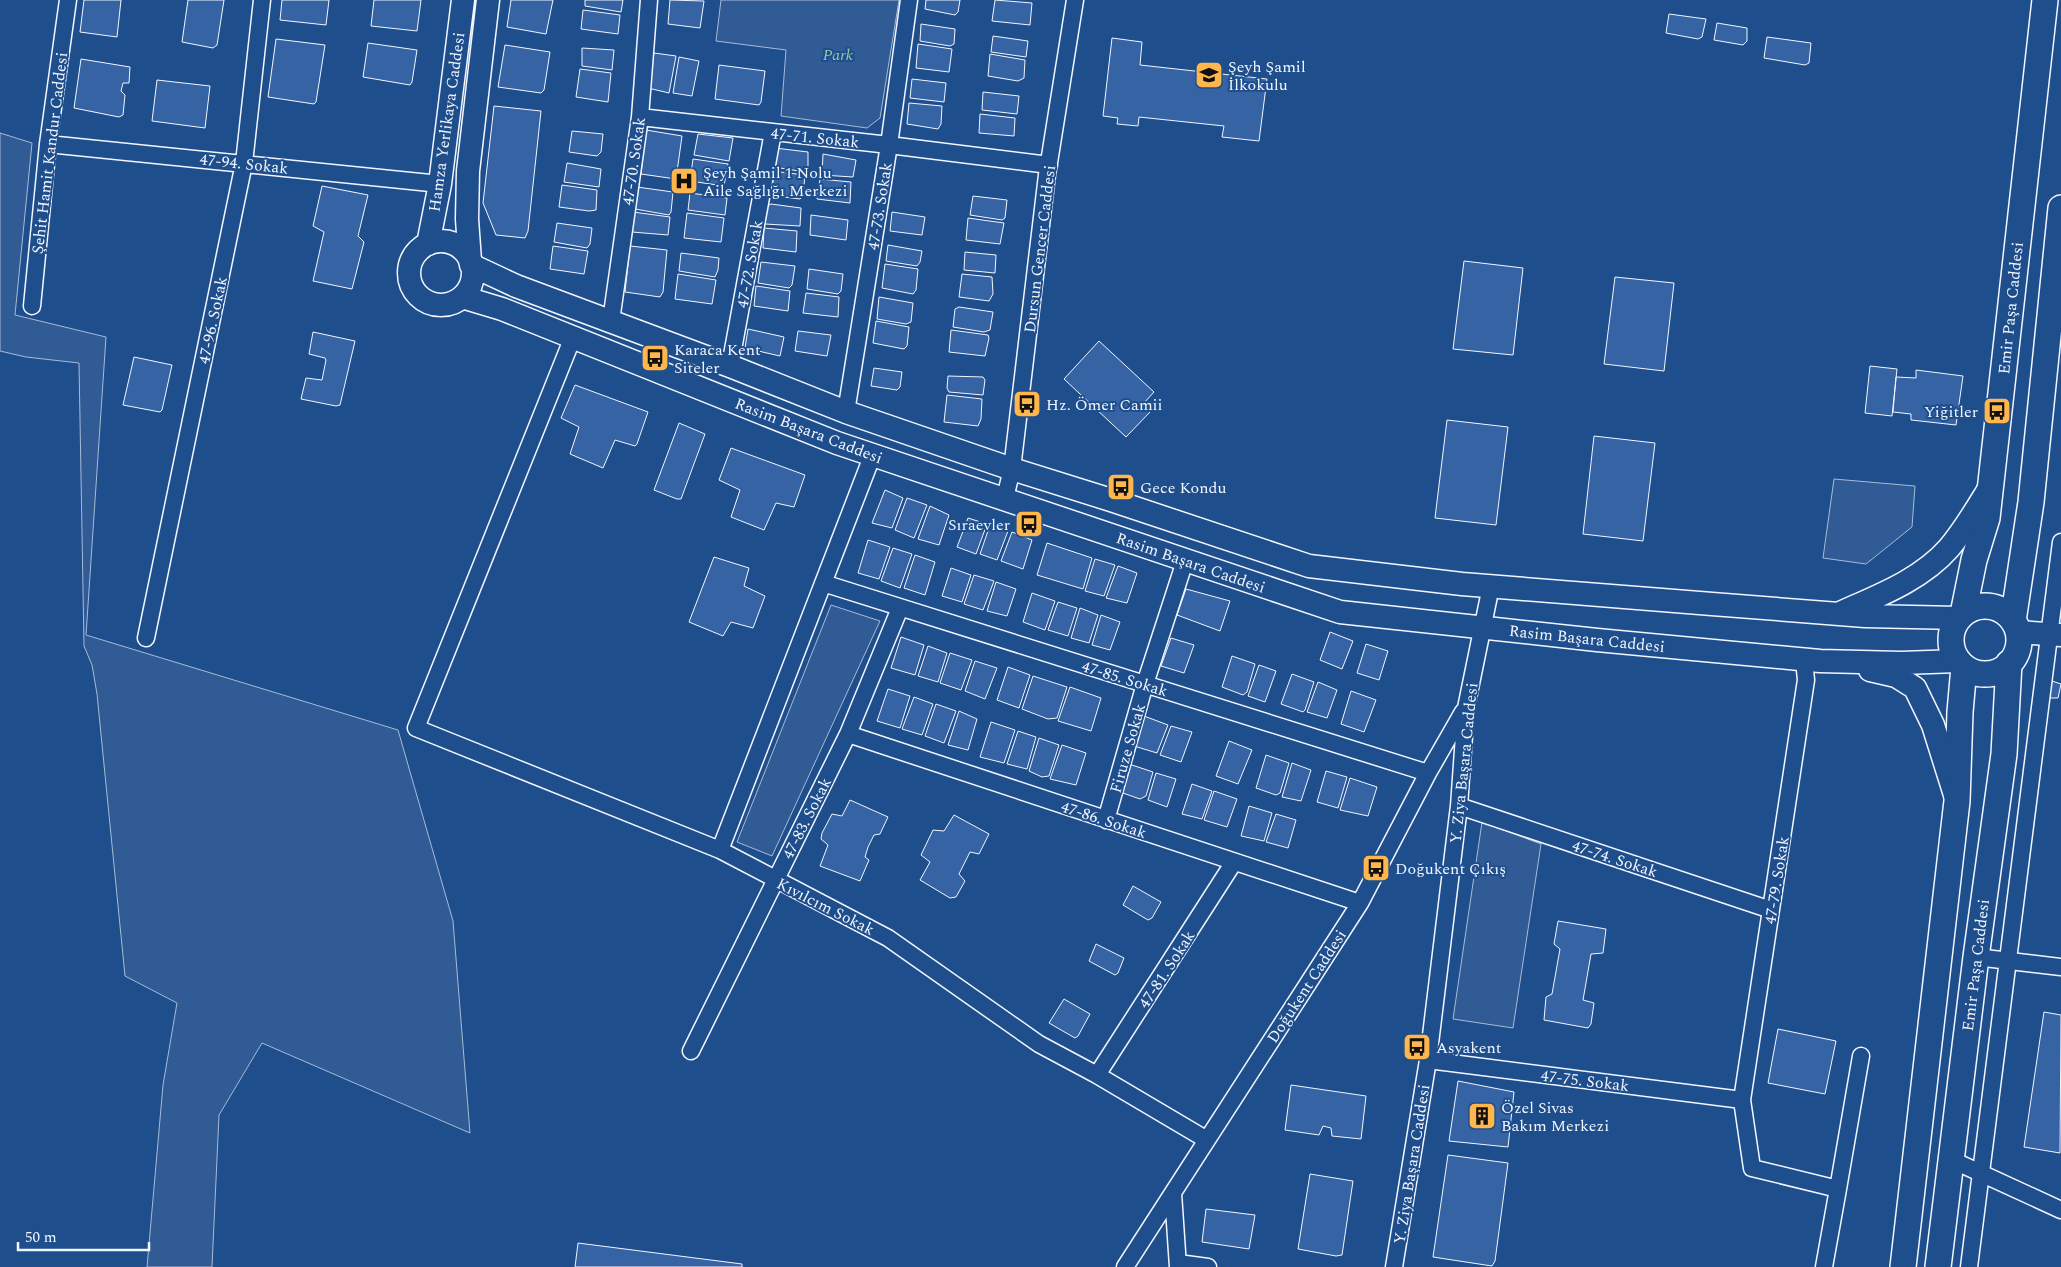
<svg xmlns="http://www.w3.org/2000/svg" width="2061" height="1267" font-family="Spectral,serif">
	<rect width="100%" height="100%" fill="#1f4e8c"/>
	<!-- built -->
	<path fill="#305b95" stroke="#a8bbd7" d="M721 0H899L880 118 867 128 781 116 786 50 716 41Z
		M0 133 32 143 15 315 106 337 86 635 398 730 453 921 470 1133 262 1043 219 1115 212 1267H147L163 1085 177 1003 125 976 97 694 92 665 84 646 79 363 26 357 0 351Z
		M1834 479 1915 486 1912 527 1866 564 1823 558Z
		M831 605 880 621 772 856 737 842Z
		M1482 822 1541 844 1513 1028 1453 1019Z"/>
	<!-- building -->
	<path fill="#3563a3" stroke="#f2f6ff" d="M84 0H121L117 37 80 32Z
		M188 0H224L217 45 213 48 182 42Z
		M282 0H329L326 25 280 20Z
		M374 0H421L417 31 371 26Z
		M511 0H553L546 34 507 27Z
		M585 0H623L621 12 585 6Z
		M670 0 704 1 700 28 668 24Z
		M926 0H960L958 12 955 15 925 9Z
		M995 0 1032 3 1030 25 992 21Z
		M583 10 620 15 618 34 581 29Z
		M1669 14 1706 19 1702 37 1698 39 1666 33Z
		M1717 23 1747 28V41L1743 45 1714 40Z
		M921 24 955 29 954 44 950 46 920 41Z
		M993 36 1028 41 1026 57 991 52Z
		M1767 37 1811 43 1809 63 1805 65 1764 58Z
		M1112 38 1142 42 1140 65 1267 79 1259 141 1222 137 1224 126 1139 117 1138 126 1117 124 1118 118 1103 116Z
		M276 39 325 45 316 102 314 104 268 97Z
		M368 43 417 50 412 82 410 85 363 77Z
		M918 44 952 49 949 72 916 68Z
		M505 45 550 52 544 90 541 93 498 87Z
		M582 48 614 50 612 70 582 66Z
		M654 53 676 56 669 93 648 88Z
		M990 54 1025 60 1024 78 1018 81 988 76Z
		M679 57 699 61 692 96 673 93Z
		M81 59 130 67 129 83H123L121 91 125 95 123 115 119 117 74 108Z
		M719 65 765 71 761 102 759 105 715 99Z
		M580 69 611 73 608 102 576 97Z
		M912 79 946 83 944 102 910 98Z
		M157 80 210 86 205 128 152 121Z
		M983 92 1019 96 1017 114 982 110Z
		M909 103 942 106 941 124 938 129 907 124Z
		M494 106 541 111 528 231 525 238 496 235 483 203Z
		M980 114 1015 118 1014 136 979 133Z
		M646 130 682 136 676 179 641 174Z
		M572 131 603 134 601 152 597 156 569 152Z
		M698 134 733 138 729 161 694 155Z
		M775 148 808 152V167L805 172 774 167Z
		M823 154 856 160 853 177 822 175Z
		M693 159 728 164 724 186 690 181Z
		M567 163 601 169 599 187 564 182Z
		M772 171 805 175 803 196 800 199 768 195Z
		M820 179 851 182 850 203 817 199Z
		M562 185 597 190 596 210 589 211 559 207Z
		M322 186 368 195 358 236 364 242 352 289 313 281 324 232 313 226Z
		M637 187 673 192 671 212 669 215 635 209Z
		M690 193 727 198 725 215 688 210Z
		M973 196 1007 200 1005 218 1002 220 970 215Z
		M771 204 801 208 800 226 765 224 767 206Z
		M633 212 670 217 668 235 632 232Z
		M892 212 925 217 922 235 890 231Z
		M687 213 724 218 721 242 684 238Z
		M811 215 848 220 846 240 810 235Z
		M968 218 1004 223 1000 244 966 240Z
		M557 223 592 228 590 244 587 248 554 242Z
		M764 228 797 231 796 252 763 248Z
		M888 245 922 251 920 262 917 266 886 261Z
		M553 246 588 251 584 274 550 269Z
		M630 246 667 250 663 292 660 297 625 292Z
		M965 252 996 255 995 273 964 270Z
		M681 253 719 258 718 270 715 277 679 271Z
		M1464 261 1523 268 1513 355 1453 349Z
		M761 262 795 266 792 285 789 288 758 283Z
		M885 264 918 269 916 290 913 294 882 288Z
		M809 269 843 274 841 291 838 294 807 289Z
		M678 274 716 280 712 304 675 299Z
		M962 274 992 277 993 294 989 301 959 297Z
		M1615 277 1674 283 1664 371 1604 364Z
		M756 286 790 291 788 311 754 306Z
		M806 293 839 297 838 317 803 313Z
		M879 297 913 303 911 322 906 324 877 319Z
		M959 307 993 312 990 330 984 332 953 327 955 309Z
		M876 321 909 327 907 346 904 349 873 343Z
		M748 329 784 337 780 356 745 348Z
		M951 330 988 335 989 338 985 356 949 352Z
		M798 331 831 335 827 356 795 351Z
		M313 332 355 341 340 405 336 406 301 399 306 378 322 380 326 360 325 358 309 354Z
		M1099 341 1154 392 1143 404 1151 411 1126 437 1064 379Z
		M134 357 172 365 162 410 160 412 123 405Z
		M1870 366 1897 369 1892 416 1865 413Z
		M874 368 902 372 900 387 897 390 871 386Z
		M1916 370 1963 376 1956 425 1911 420V414L1893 412 1896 377 1916 378Z
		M948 376 983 377 985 380 983 395 949 392 947 388Z
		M575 385 648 412 637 444 635 446 615 440 603 468 570 454 579 427 561 418Z
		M947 395 982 399 981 419 978 426 944 422Z
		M1447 420 1508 427 1496 525 1435 518Z
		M679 423 705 434 681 499H677L654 490Z
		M1594 436 1655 443 1643 541 1583 534Z
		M731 448 805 475 794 507 776 503 764 530 731 517 740 490 719 480Z
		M885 490 903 498 892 528 872 523Z
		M907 498 927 505 914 538 895 530Z
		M930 506 949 515 939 545 918 539Z
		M968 518 987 524 976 554 957 547Z
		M990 525 1008 531 997 560 980 554Z
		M1012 532 1032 540 1023 569 1001 561Z
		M868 540 890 547 879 579 858 573Z
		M1047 543 1092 558 1083 589 1037 575Z
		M893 548 912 554 900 588 881 581Z
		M915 555 935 562 925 595 904 588Z
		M714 557 749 568 744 586 765 596 753 628 731 622 723 636 689 622Z
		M1095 559 1115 565 1104 596 1085 591Z
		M1118 566 1137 573 1127 603 1106 598Z
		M951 568 971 575 962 602 942 596Z
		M974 575 994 581 983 610 964 604Z
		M996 582 1016 589 1007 616 987 611Z
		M1186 589 1230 601 1220 631 1177 615Z
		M1032 593 1055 601 1045 630 1023 622Z
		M1058 602 1077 608 1068 636 1048 630Z
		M1080 608 1098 615 1089 643 1071 638Z
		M1101 615 1120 622 1110 650 1092 645Z
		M1330 632 1353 641 1342 669 1320 660Z
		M901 637 924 645 915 675 891 668Z
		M1171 638 1194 645 1184 673 1161 666Z
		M1366 644 1388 651 1379 680 1357 673Z
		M928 646 947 653 938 682 918 676Z
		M950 653 972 660 961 690 940 683Z
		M1232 656 1255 664 1247 692 1243 695 1222 687Z
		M975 661 997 668 985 699 965 691Z
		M1259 665 1276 671 1265 702 1248 696Z
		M1008 667 1030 675 1019 708 997 700Z
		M1292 674 1314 682 1305 710 1303 712 1281 704Z
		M1033 676 1067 687 1057 718 1048 719 1022 709Z
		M2052 681 2061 684 2058 698H2047Z
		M1318 682 1337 690 1327 718 1307 712Z
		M1070 687 1101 698 1091 731 1058 721Z
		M888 689 910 696 900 728 877 721Z
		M1351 691 1376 700 1364 732 1341 724Z
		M914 697 933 704 922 735 902 729Z
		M936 704 956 711 944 743 925 736Z
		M959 711 977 719 968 750 948 745Z
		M1144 716 1168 725 1157 753 1134 746Z
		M991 722 1015 730 1004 763 980 757Z
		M1171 726 1192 732 1181 762 1160 755Z
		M1018 731 1036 737 1027 769 1007 764Z
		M1039 738 1059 745 1049 776 1042 777 1029 771Z
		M1229 741 1252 750 1238 784 1216 776Z
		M1062 745 1086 753 1076 785 1050 779Z
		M1266 755 1289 763 1280 793 1276 795 1256 788Z
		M1292 763 1311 770 1301 801 1282 797Z
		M1129 764 1153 772 1146 796 1140 799 1120 792Z
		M1326 771 1347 777 1338 808 1317 802Z
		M1156 773 1176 779 1167 807 1148 800Z
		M1350 778 1377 787 1368 816 1340 810Z
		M1192 784 1212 791 1202 819 1182 814Z
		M1214 791 1237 799 1227 827 1204 820Z
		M850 800 888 817 880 834 874 835 868 847 865 857 869 860 860 881 820 866 828 845 821 839 822 833 832 814 842 816Z
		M1249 806 1272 813 1264 841 1241 836Z
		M1276 814 1296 820 1288 848 1266 842Z
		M954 815 989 834 979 854 970 852 959 874 965 881 956 897 950 898 920 880 930 862 921 855 933 830 944 831Z
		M1133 886 1161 902 1152 918 1148 920 1123 905Z
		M1558 921 1606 929 1603 953 1591 954 1583 1000 1594 1003 1591 1024 1588 1028 1544 1020 1546 997 1552 994 1560 949 1554 944Z
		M1096 944 1124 958 1118 973 1115 975 1089 961Z
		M1064 999 1090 1014 1078 1036 1075 1038 1049 1023Z
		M2044 1012 2061 1015 2060 1153 2024 1147Z
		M1778 1029 1836 1041 1825 1094 1768 1083Z
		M1458 1081 1514 1092 1508 1147 1449 1141Z
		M1291 1085 1366 1096 1361 1139 1332 1136 1331 1128 1323 1126 1319 1135 1285 1130Z
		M1448 1155 1508 1163 1495 1261 1492 1266 1433 1257Z
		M1310 1174 1353 1181 1342 1255 1336 1256 1298 1249Z
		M1206 1209 1255 1215 1249 1249 1202 1242Z
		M578 1243 742 1264V1267H575Z"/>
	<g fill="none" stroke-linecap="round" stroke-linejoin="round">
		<defs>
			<path id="street" d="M640 117 889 145 1049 165
				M48 144 440 184
				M32 306 48 144 68 0
				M611 321 640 117 649 0
				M573 337 416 728 720 850 888 938 1039 1044 1097 1075 1207 1140
				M730 366 773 132
				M846 412 889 145 909 0
				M1005 498 1012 469 1047 175 1075 0
				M823 583 1428 773
				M146 638 244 163 262 0
				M1804 660 1806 680 1742 1100 1752 1168 1838 1189 1861 1056
				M848 734 1360 903
				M1459 806 1771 910
				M1106 820 1145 684 1185 561
				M720 850 873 454
				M1976 957 2061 967
				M691 1051 848 734 900 608
				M1428 1060 1742 1100
				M1097 1075 1234 862
				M1950 1159 2061 1210
				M1173 1193 1178 1267
				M1178 1263 1208 1267
				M1125 1267 1360 903 1428 773 1463 712
				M1394 1267 1428 1060 1459 806 1466 708 1491 586
				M1824 1267 1838 1189
				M1969 1267 2061 542"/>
			<path id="secondary" d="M409 273a32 32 0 1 1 64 0a32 32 0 1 1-64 0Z
				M428 244 440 184 463 0
				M470 261 467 219 468 171 488 0
				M471 265 516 286 730 366 846 412 1012 469 1111 500 1309 566 1462 584 1712 604 1865 616 1959 618
				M462 297 502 309 837 443 1340 612 1597 640 1820 661 1901 663 1958 661
				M1840 613C1878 596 1921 580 1949 548 1965 529 1977 508 1990 487
				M2018 632 2061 635
				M1870 670 1896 676 1915 688 1933 725 1955 795"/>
			<path id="primary" d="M1951 640a34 34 0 1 1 68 0a34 34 0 1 1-68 0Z
				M1963 614 1974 560 1987 518 2045 0
				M2013 621 2031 502 2061 208
				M1903 1267 1957 801 1960 712 1964 667
				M1938 1267 1976 957 2004 754 2009 663"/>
		</defs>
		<!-- street casing -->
		<use href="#street" stroke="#f2f6ff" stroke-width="19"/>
		<!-- secondary casing -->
		<use href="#secondary" stroke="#f2f6ff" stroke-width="25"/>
		<!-- primary casing -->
		<use href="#primary" stroke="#f2f6ff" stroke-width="28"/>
		<!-- street -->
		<use href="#street" stroke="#1f4e8c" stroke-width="16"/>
		<!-- secondary -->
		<use href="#secondary" stroke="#1f4e8c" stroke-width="22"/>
		<!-- primary -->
		<use href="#primary" stroke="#1f4e8c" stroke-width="25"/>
	</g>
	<!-- icons -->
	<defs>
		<symbol id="school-square" viewBox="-11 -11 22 22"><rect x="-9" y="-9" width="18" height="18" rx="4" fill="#ffb74d" stroke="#1f4e8c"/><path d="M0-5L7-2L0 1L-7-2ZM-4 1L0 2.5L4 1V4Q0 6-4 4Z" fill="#111"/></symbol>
		<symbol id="hospital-square" viewBox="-11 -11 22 22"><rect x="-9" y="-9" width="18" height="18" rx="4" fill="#ffb74d" stroke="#1f4e8c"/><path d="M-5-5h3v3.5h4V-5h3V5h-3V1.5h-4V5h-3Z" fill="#111"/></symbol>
		<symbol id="bus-square" viewBox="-11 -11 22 22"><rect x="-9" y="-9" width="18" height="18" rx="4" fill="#ffb74d" stroke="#1f4e8c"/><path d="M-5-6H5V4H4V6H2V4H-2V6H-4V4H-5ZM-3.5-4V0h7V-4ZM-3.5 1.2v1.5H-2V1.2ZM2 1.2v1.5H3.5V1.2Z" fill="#111"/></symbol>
		<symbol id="building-square" viewBox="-11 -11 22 22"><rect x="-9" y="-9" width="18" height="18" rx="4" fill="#ffb74d" stroke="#1f4e8c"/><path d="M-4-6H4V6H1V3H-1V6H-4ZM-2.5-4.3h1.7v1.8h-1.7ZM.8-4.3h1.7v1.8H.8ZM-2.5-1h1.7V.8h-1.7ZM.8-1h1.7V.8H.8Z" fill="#111"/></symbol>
	</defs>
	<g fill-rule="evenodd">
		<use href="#school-square" x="1193" y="59" width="32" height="32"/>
		<use href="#hospital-square" x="668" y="165" width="32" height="32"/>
		<use href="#bus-square" x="639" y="342" width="32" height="32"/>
		<use href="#bus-square" x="1011" y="388" width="32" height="32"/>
		<use href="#bus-square" x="1981" y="395" width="32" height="32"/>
		<use href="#bus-square" x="1105" y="471" width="32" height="32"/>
		<use href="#bus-square" x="1013" y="508" width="32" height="32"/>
		<use href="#bus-square" x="1360" y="852" width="32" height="32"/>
		<use href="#bus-square" x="1401" y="1031" width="32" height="32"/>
		<use href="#building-square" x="1466" y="1100" width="32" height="32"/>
	</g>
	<g text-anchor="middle" stroke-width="4" stroke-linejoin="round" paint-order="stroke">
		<!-- park labels -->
		<g font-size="16" font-style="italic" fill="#97c8a6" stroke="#1f4e8c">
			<text x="838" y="60">Park</text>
		</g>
		<!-- poi labels -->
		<g font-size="16" fill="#f2f6ff" stroke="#1f4e8c" text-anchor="start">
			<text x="1228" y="72">Şeyh Şamil<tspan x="1228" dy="18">İlkokulu</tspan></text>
			<text x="703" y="178">Şeyh Şamil 1 Nolu<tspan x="703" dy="18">Aile Sağlığı Merkezi</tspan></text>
			<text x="674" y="355">Karaca Kent<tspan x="674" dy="18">Siteler</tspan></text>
			<text x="1046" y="410">Hz. Ömer Camii</text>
			<text x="1978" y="417" text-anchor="end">Yiğitler</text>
			<text x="1140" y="493">Gece Kondu</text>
			<text x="1010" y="530" text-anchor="end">Sıraevler</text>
			<text x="1395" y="874">Doğukent Çıkış</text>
			<text x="1436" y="1053">Asyakent</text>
			<text x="1501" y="1113">Özel Sivas<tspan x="1501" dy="18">Bakım Merkezi</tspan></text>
		</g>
		<!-- street labels -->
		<g font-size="16" fill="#f2f6ff" stroke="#1f4e8c">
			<text transform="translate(446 122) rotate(-82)" y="6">Hamza Yerlikaya Caddesi</text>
			<text transform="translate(815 137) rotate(6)" y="6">47-71. Sokak</text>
			<text transform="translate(49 153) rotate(-83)" y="6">Şehit Hamit Kandur Caddesi</text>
			<text transform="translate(633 161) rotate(-82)" y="6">47-70. Sokak</text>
			<text transform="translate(244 163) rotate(6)" y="6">47-94. Sokak</text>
			<text transform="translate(879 206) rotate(-81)" y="6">47-73. Sokak</text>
			<text transform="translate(1039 249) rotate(-83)" y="6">Dursun Gencer Caddesi</text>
			<text transform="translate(749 264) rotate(-80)" y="6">47-72. Sokak</text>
			<text transform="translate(2010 308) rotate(-84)" y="6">Emir Paşa Caddesi</text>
			<text transform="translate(212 320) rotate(-78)" y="6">47-96. Sokak</text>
			<text transform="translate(809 430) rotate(21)" y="6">Rasim Başara Caddesi</text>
			<text transform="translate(1191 562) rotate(19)" y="6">Rasim Başara Caddesi</text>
			<text transform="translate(1587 638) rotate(6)" y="6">Rasim Başara Caddesi</text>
			<text transform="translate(1125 678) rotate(17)" y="6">47-85. Sokak</text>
			<text transform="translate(1127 748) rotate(-74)" y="6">Firuze Sokak</text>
			<text transform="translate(1463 763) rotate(-84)" y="6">Y. Ziya Başara Caddesi</text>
			<text transform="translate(806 818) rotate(-63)" y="6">47-83. Sokak</text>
			<text transform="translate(1104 819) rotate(18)" y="6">47-86. Sokak</text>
			<text transform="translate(1615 858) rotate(18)" y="6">47-74. Sokak</text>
			<text transform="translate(1776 880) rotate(-81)" y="6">47-79. Sokak</text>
			<text transform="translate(826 906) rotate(27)" y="6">Kıvılcım Sokak</text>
			<text transform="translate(1975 965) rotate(-83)" y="6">Emir Paşa Caddesi</text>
			<text transform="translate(1166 969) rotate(-57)" y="6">47-81. Sokak</text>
			<text transform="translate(1306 986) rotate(-57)" y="6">Doğukent Caddesi</text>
			<text transform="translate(1585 1080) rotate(7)" y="6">47-75. Sokak</text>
			<text transform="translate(1411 1164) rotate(-81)" y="6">Y. Ziya Başara Caddesi</text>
		</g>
	</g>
	<!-- scale -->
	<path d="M18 1242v8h131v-8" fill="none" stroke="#f2f6ff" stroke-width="2.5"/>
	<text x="25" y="1242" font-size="15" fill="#f2f6ff" stroke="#1f4e8c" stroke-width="4" paint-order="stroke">50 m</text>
</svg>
